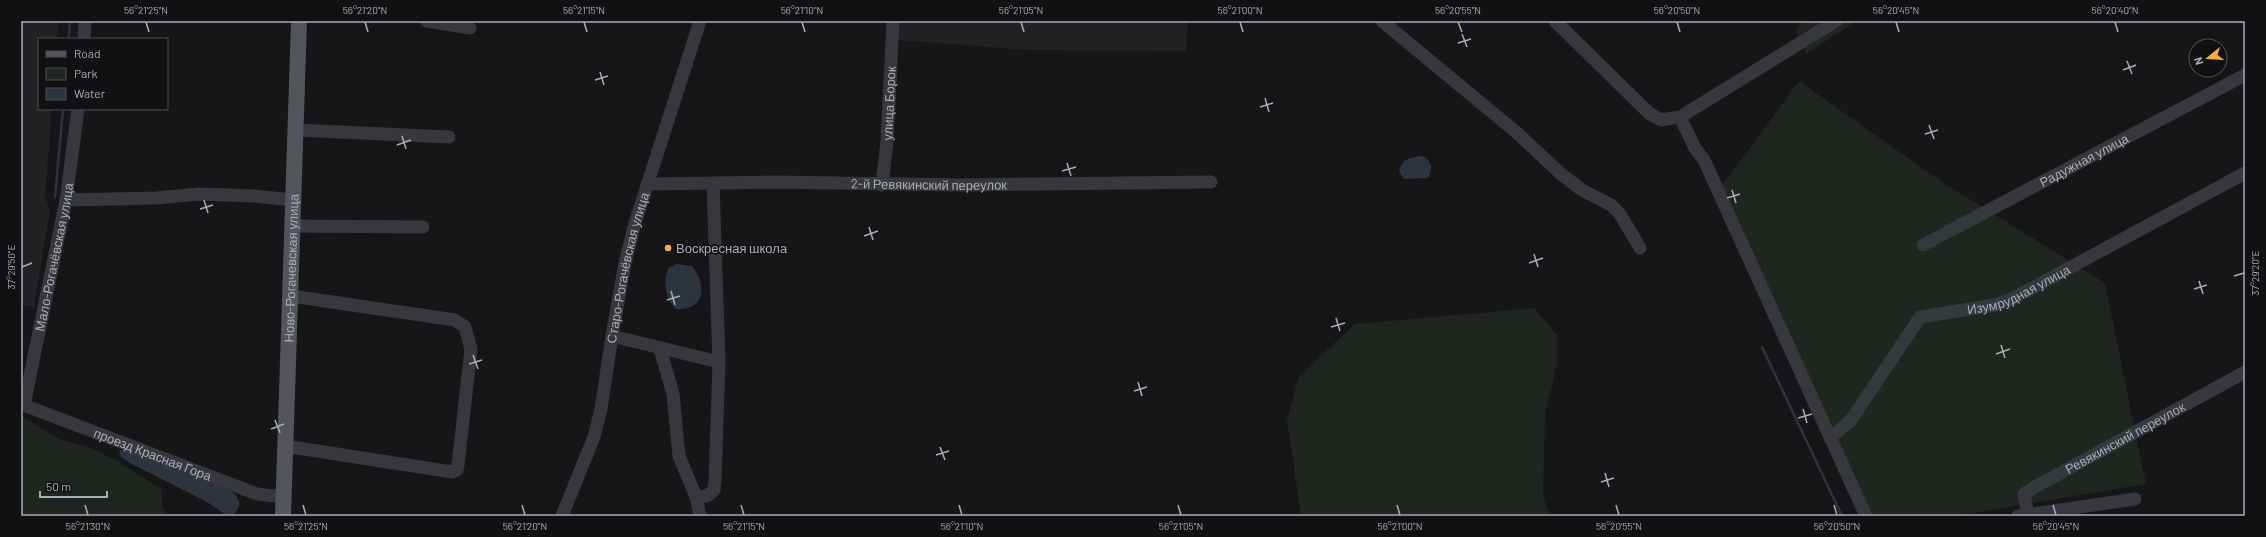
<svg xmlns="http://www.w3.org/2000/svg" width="2266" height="537" font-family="Barlow,sans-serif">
	<rect width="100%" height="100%" fill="#161618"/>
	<!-- built -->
	<path fill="#222225" d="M21 21H59L57 39H39V109H52L45 196 50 210 34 307 21 305Z
		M898 21H1188L1186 51 1028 50 897 40Z"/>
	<!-- green -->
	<path fill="#1e261f" d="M1803 21H1856L1806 54 1796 30Z
		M1799 81 1942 182 2105 283 2146 484 1955 516H1865L1717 192Z
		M1534 308 1557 335V365L1545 414 1543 496 1550 516H1301L1287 420 1299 376 1355 324Z
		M21 416 59 439 86 446 114 459 161 489 163 509 168 516H21Z"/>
	<!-- water -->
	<path fill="#2c353c" d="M1422 156C1431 160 1434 168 1428 178L1404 179 1399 171C1403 158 1409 158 1422 156Z
		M677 264 692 266C707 286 706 310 676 309 664 297 664 284 668 268Z
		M121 450H130L231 491C241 499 243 507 232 515H226L207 502 130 463 121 457 119 451Z"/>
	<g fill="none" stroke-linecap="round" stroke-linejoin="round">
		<!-- stream -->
		<path stroke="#2c353c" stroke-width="2.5" d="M69 39 70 21
			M55 197 63 109
			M1762 347 1842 516"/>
		<!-- minor -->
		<g stroke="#37383d" stroke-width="13">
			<path d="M427 21 470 28"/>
			<path d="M1382 21 1516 132 1561 174 1582 190 1611 205 1620 214 1640 248"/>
			<path d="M1555 21 1650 114 1661 120 1680 117 1836 21"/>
			<path d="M84 39 85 21"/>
			<path d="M1680 117 1695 148 1704 160 1866 516"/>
			<path d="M296 130 449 137"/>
			<path id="s1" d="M647 184 774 182 961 185 1211 182"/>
			<path id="s2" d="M882 185 887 141 893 21"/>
			<path d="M66 200 156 198 199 194 254 196 293 200"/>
			<path d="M293 226 423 227"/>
			<path id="s3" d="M1923 245 2245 75"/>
			<path d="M612 336 719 362"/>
			<path d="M660 349 673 394 679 456 696 497 700 516"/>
			<path id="s4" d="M21 404 257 494 284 497"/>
			<path id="s5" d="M24 405 66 200 78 109"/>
			<path id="s6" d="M1830 438 1851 420 1920 317 1995 305 2010 300 2245 173"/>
			<path d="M285 446 452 472 457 470 458 465 471 349 465 327 455 320 291 296"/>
			<path d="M696 497 707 496 714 490 715 481 719 362 713 184"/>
			<path id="s7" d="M2028 515 2024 494 2033 488 2245 372"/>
			<path id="s8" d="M562 516 594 437 601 409 612 336 625 263 635 223 700 21"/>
			<path d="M2018 516 2135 499"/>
		</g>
		<!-- major -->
		<path stroke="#53555c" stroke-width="16" id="s9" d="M283 516 299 21"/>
	</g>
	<!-- ticks -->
	<path fill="none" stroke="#a8adb8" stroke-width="1.5" d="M146 22 149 32M365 22 368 32M584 22 587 32M802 22 805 32M1021 22 1024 32M1240 22 1243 32M1458 22 1462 32M1677 22 1680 32M1896 22 1899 32M2115 22 2118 32M1462 34 1467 47M1458 43 1471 39M2127 61 2132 74M2123 70 2136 65M600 72 604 85M595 80 608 76M1265 98 1269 112M1260 107 1273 103M1929 125 1934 139M1925 134 1938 130M402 136 406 149M397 145 411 140M1067 163 1071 176M1062 171 1076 167M1732 190 1736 203M1727 198 1740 194M204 200 208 213M200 209 213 205M869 227 873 240M864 236 878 231M1534 254 1538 267M1529 263 1543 258M22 267 32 263M2234 276 2244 273M2199 281 2203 294M2194 289 2207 285M671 291 675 305M667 300 680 296M1336 318 1340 331M1331 327 1345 323M2001 345 2005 358M1996 354 2010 349M473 355 478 369M469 364 482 360M1138 382 1142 396M1134 391 1147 387M1803 409 1807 423M1798 418 1812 414M275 420 280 433M271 429 284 424M940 447 945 460M936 455 949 451M1605 473 1609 487M1601 482 1614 478M85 505 88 515M303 505 306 515M522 505 525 515M741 505 744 515M959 505 962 515M1178 505 1181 515M1397 505 1400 515M1616 505 1619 515M1834 505 1837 515M2053 505 2056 515"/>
	<!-- markers -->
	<circle fill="#f2b134" stroke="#111113" stroke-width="1.5" cx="668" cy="248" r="4"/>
	<g text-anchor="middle" stroke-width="3.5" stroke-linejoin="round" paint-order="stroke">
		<!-- street labels -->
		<g font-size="13" fill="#a8adb8" stroke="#111113">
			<text dy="5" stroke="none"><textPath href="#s2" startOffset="82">улица Борок</textPath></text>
			<text dy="5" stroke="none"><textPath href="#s3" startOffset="182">Радужная улица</textPath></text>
			<text dy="5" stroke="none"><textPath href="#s1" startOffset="282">2-й Ревякинский переулок</textPath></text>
			<text dy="5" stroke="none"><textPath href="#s5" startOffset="151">Мало-Рогачёвская улица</textPath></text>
			<text dy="5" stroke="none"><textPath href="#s9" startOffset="248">Ново-Рогачевская улица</textPath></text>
			<text dy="5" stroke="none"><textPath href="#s8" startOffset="258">Старо-Рогачёвская улица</textPath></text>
			<text dy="5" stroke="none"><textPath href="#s6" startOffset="255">Изумрудная улица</textPath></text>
			<text dy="5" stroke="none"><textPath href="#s7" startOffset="137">Ревякинский переулок</textPath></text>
			<text dy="5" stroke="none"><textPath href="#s4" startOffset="141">проезд Красная Гора</textPath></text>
		</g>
		<!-- poi labels -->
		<g font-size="13" fill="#a8adb8" stroke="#111113" text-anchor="start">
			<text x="676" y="253">Воскресная школа</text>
		</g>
	</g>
	<!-- border -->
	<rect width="2266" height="537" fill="none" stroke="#111113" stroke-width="44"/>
	<!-- legend -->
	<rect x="38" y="38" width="130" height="72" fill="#111113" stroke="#4d4f55"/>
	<rect x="46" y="51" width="20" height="6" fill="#53555c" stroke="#4d4f55"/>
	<text x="74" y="58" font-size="12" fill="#a8adb8">Road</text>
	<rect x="46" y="68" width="20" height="12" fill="#1e261f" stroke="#4d4f55"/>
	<text x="74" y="78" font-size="12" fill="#a8adb8">Park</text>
	<rect x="46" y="88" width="20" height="12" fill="#2c353c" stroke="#4d4f55"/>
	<text x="74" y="98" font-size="12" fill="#a8adb8">Water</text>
	<!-- north arrow -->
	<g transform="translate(2208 58) rotate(252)"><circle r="19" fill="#111113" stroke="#4d4f55"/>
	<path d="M0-3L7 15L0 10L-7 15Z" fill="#f2b134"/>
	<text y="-6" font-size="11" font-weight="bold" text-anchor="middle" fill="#a8adb8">N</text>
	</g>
	<!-- scale -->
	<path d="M40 491v6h67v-6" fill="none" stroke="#a8adb8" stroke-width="2"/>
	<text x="46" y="491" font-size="12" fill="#a8adb8" stroke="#111113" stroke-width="3" paint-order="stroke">50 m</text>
	<rect x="22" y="22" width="2222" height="493" fill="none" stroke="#a8adb8" stroke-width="1.5"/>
	<g font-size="10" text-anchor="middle" fill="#a8adb8">
		<text x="146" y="14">56°21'25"N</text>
		<text x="365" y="14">56°21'20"N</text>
		<text x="584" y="14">56°21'15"N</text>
		<text x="802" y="14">56°21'10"N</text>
		<text x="1021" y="14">56°21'05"N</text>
		<text x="1240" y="14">56°21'00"N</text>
		<text x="1458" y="14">56°20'55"N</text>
		<text x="1677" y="14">56°20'50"N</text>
		<text x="1896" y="14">56°20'45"N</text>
		<text x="2115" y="14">56°20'40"N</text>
		<text transform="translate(11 267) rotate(-90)" y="4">37°29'50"E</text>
		<text transform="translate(2255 273) rotate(-90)" y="4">37°29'20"E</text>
		<text x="88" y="530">56°21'30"N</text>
		<text x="306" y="530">56°21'25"N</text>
		<text x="525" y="530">56°21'20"N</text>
		<text x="744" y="530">56°21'15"N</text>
		<text x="962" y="530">56°21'10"N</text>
		<text x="1181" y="530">56°21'05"N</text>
		<text x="1400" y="530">56°21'00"N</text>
		<text x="1619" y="530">56°20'55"N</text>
		<text x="1837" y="530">56°20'50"N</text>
		<text x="2056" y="530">56°20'45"N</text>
	</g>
</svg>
